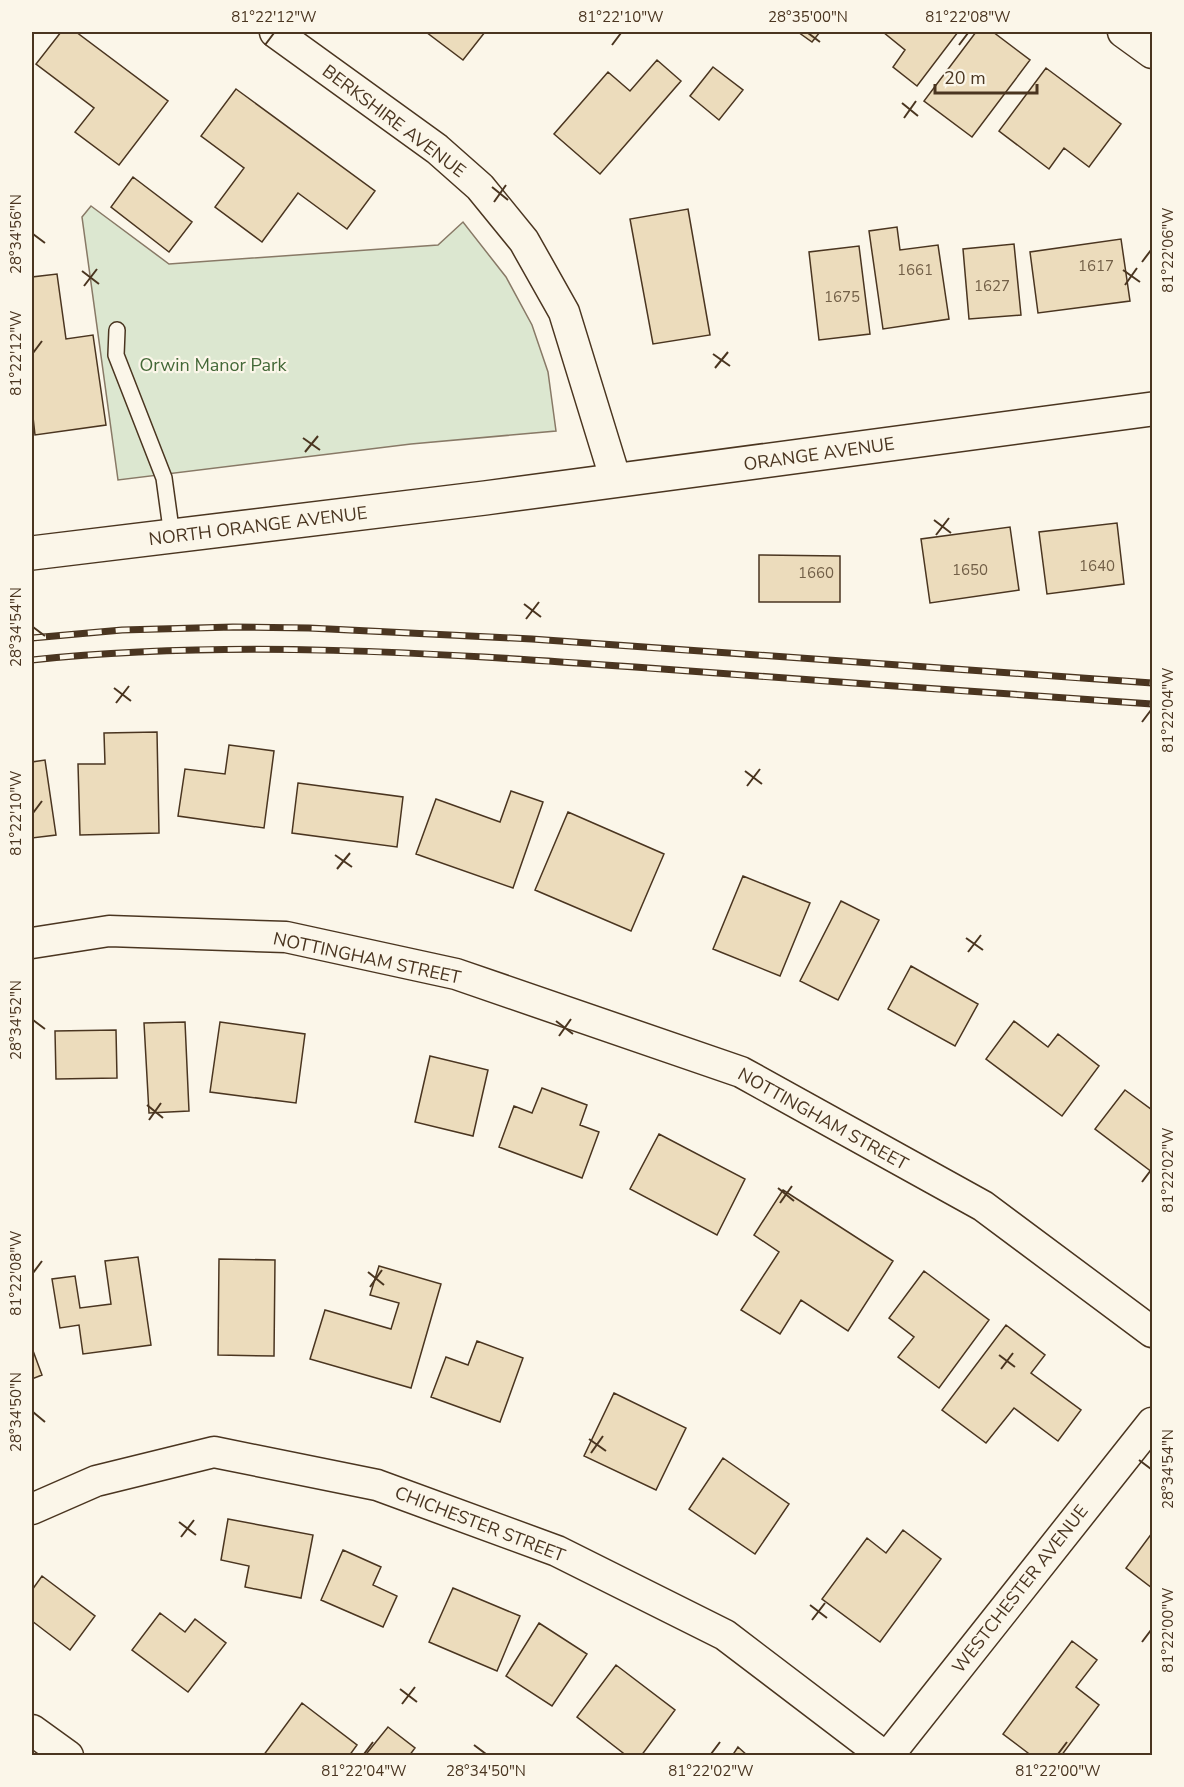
<svg xmlns="http://www.w3.org/2000/svg" width="1184" height="1787" font-family="'Nunito Sans',sans-serif">
	<rect width="100%" height="100%" fill="#fbf6e9"/>
	<!-- green -->
	<path fill="#dce7d0" stroke="#887966" stroke-width="1.5" d="M91 206 169 264 438 245 463 222 506 277 532 325 548 372 556 431 411 444 118 480 82 217Z"/>
	<!-- building -->
	<path fill="#ecdcbc" stroke="#4a3520" stroke-width="1.5" d="M61 32H76L168 101 119 165 75 132 94 108 36 64Z
		M426 32H485L463 60Z
		M798 32H820L812 42Z
		M883 32H958L917 86 893 67 905 50Z
		M976 32H993L1030 60 972 137 924 101Z
		M657 60 681 81 600 174 554 134 608 72 630 91Z
		M713 67 743 90 719 120 690 96Z
		M1046 68 1121 124 1089 167 1064 148 1049 169 999 131Z
		M236 89 375 191 347 229 298 193 262 242 215 207 244 168 201 136Z
		M133 177 192 222 169 252 111 207Z
		M688 209 710 335 653 344 630 219Z
		M897 227 900 250 938 245 949 319 883 329 869 231Z
		M1121 239 1130 301 1038 313 1030 252Z
		M1014 244 1021 315 969 319 963 249Z
		M859 246 870 334 819 340 809 252Z
		M57 274 66 339 93 335 106 425 35 435 32 408V277Z
		M1117 523 1124 584 1047 594 1039 532Z
		M1010 527 1019 590 930 603 921 539Z
		M759 555 840 556V602H759Z
		M157 732 159 833 80 835 78 764H105L104 733Z
		M229 745 274 751 264 828 178 816 185 769 225 774Z
		M45 760 56 835 32 838V762Z
		M298 783 403 797 397 847 292 833Z
		M511 791 543 802 513 888 416 854 436 799 500 822Z
		M568 812 664 854 631 931 535 890Z
		M743 876 810 903 780 976 713 949Z
		M841 901 879 920 838 1000 800 981Z
		M911 966 978 1004 955 1046 888 1009Z
		M1014 1021 1048 1047 1058 1034 1099 1066 1062 1116 986 1059Z
		M185 1022 189 1111 149 1113 144 1023Z
		M220 1022 305 1034 296 1103 210 1092Z
		M116 1030 117 1078 56 1079 55 1031Z
		M430 1056 488 1070 473 1136 415 1122Z
		M542 1088 587 1105 580 1125 599 1132 582 1178 499 1147 514 1106 532 1113Z
		M1125 1090 1152 1110V1172L1095 1129Z
		M659 1134 745 1179 717 1235 630 1189Z
		M783 1190 893 1261 848 1331 801 1300 780 1334 741 1310 779 1252 754 1235Z
		M138 1257 151 1345 83 1354 79 1325 60 1328 52 1279 75 1276 80 1308 111 1304 105 1261Z
		M219 1259 275 1260 274 1356 218 1355Z
		M379 1266 441 1284 411 1388 310 1359 325 1310 391 1329 399 1303 370 1295Z
		M924 1271 989 1320 939 1388 898 1357 914 1337 889 1318Z
		M1006 1325 1045 1355 1031 1373 1081 1410 1058 1441 1014 1408 986 1443 942 1410Z
		M477 1341 523 1358 500 1422 431 1397 446 1357 468 1365Z
		M32 1348 42 1375 32 1379Z
		M614 1393 686 1428 656 1490 584 1456Z
		M723 1458 789 1504 755 1554 689 1509Z
		M228 1519 313 1535 301 1598 245 1587 249 1566 221 1560Z
		M903 1530 941 1559 880 1642 822 1599 867 1538 886 1553Z
		M1152 1533V1588L1126 1568Z
		M343 1550 381 1567 373 1585 397 1596 383 1627 321 1600Z
		M42 1576 95 1616 70 1650 32 1621V1590Z
		M453 1588 520 1616 497 1671 429 1642Z
		M160 1613 185 1632 195 1619 226 1643 188 1692 132 1650Z
		M539 1623 587 1654 552 1706 506 1676Z
		M1072 1641 1097 1660 1076 1687 1099 1705 1061 1756H1032L1003 1734Z
		M616 1665 675 1710 641 1756H627L577 1717Z
		M302 1703 357 1745 349 1756H263Z
		M388 1727 415 1748 409 1756H370L367 1753Z
		M738 1747 748 1756H732Z"/>
	<g fill="none" stroke-linecap="round" stroke-linejoin="round">
		<defs>
			<path id="lane" d="M117 330 116 355 164 478 172 536"/>
			<path id="street" d="M275 32 437 149 480 187 524 241 564 312 616 481
				M1123 32 1152 53
				M32 943 109 931 286 937 456 974 741 1072 983 1206 1152 1332
				M32 1509 96 1481 214 1452 377 1485 557 1551 725 1635 884 1756
				M32 1730 68 1756
				M888 1756 1152 1423"/>
			<path id="primary" d="M32 553 485 498 1152 409"/>
		</defs>
		<!-- lane casing -->
		<use href="#lane" stroke="#4a3520" stroke-width="18"/>
		<!-- street casing -->
		<use href="#street" stroke="#4a3520" stroke-width="33"/>
		<!-- primary casing -->
		<use href="#primary" stroke="#4a3520" stroke-width="36"/>
		<!-- lane -->
		<use href="#lane" stroke="#fbf6e9" stroke-width="15"/>
		<!-- street -->
		<use href="#street" stroke="#fbf6e9" stroke-width="30"/>
		<!-- primary -->
		<use href="#primary" stroke="#fbf6e9" stroke-width="33"/>
		<defs>
			<path id="rail" d="M32 638 122 630 233 627 309 628 532 639 1152 683
				M32 660C232 639 434 653 635 667 807 680 980 692 1152 704"/>
		</defs>
		<!-- rail casing -->
		<use href="#rail" stroke="#4a3520" stroke-width="7"/>
		<!-- rail -->
		<use href="#rail" stroke="#fbf6e9" stroke-width="4.5" stroke-dasharray="14" stroke-linecap="butt"/>
	</g>
	<!-- ticks -->
	<path fill="none" stroke="#4a3520" stroke-width="2" d="M808 33 820 42M265 45 274 33M612 45 621 33M959 45 968 33M902 103 918 116M904 118 916 101M492 187 508 200M494 202 506 185M33 234 45 243M1142 262 1151 250M1123 270 1140 282M82 271 99 284M1125 285 1137 268M84 286 97 269M33 353 42 341M713 354 730 366M715 368 728 352M303 438 320 450M305 452 318 436M934 520 951 533M936 535 949 518M524 604 541 617M526 619 539 602M33 627 45 636M114 688 131 701M116 703 129 686M1142 722 1151 710M745 771 762 784M747 786 760 769M33 813 42 801M335 855 352 867M337 869 350 853M966 938 983 950M968 952 981 935M33 1020 45 1029M556 1021 573 1034M559 1036 571 1019M147 1105 163 1118M149 1120 161 1103M1142 1182 1151 1170M778 1188 794 1201M780 1203 792 1186M368 1272 384 1285M33 1273 42 1261M370 1287 382 1270M999 1355 1015 1367M1001 1369 1013 1353M33 1412 45 1422M589 1439 606 1451M591 1453 603 1436M1139 1460 1151 1469M179 1522 196 1535M181 1537 194 1520M810 1605 827 1618M812 1620 825 1603M1142 1642 1151 1630M400 1689 417 1702M402 1704 415 1687M474 1745 486 1754M364 1754 373 1742M711 1754 720 1742M1058 1754 1067 1742"/>
	<g text-anchor="middle" stroke-width="4.5" stroke-linejoin="round" paint-order="stroke">
		<!-- number labels -->
		<g font-size="15" fill="#725f47">
			<text x="1096" y="271">1617</text>
			<text x="915" y="275">1661</text>
			<text x="992" y="291">1627</text>
			<text x="842" y="302">1675</text>
			<text x="1097" y="571">1640</text>
			<text x="970" y="575">1650</text>
			<text x="816" y="578">1660</text>
		</g>
		<!-- street labels -->
		<g font-size="18" fill="#4a3520" stroke="#fbf6e9">
			<text transform="translate(394 121) rotate(37)" y="6">BERKSHIRE AVENUE</text>
			<text transform="translate(819 454) rotate(-8)" y="6">ORANGE AVENUE</text>
			<text transform="translate(258 526) rotate(-7)" y="6">NORTH ORANGE AVENUE</text>
			<text transform="translate(367 958) rotate(12)" y="6">NOTTINGHAM STREET</text>
			<text transform="translate(823 1119) rotate(29)" y="6">NOTTINGHAM STREET</text>
			<text transform="translate(480 1524) rotate(21)" y="6">CHICHESTER STREET</text>
			<text transform="translate(1020 1589) rotate(-52)" y="6">WESTCHESTER AVENUE</text>
		</g>
		<!-- park labels -->
		<g font-size="18" fill="#436837" stroke="#fbf6e9">
			<text x="213" y="371">Orwin Manor Park</text>
		</g>
	</g>
	<!-- border -->
	<rect width="1184" height="1787" fill="none" stroke="#fbf6e9" stroke-width="66"/>
	<!-- scale -->
	<path d="M935 84v9h102v-9" fill="none" stroke="#4a3520" stroke-width="3"/>
	<text x="944" y="84" font-size="18" fill="#4a3520" stroke="#fbf6e9" stroke-width="4.5" paint-order="stroke">20 m</text>
	<rect x="33" y="33" width="1118" height="1721" fill="none" stroke="#4a3520" stroke-width="2"/>
	<g font-size="15" text-anchor="middle" fill="#4a3520">
		<text x="274" y="22">81°22'12"W</text>
		<text x="621" y="22">81°22'10"W</text>
		<text x="808" y="22">28°35'00"N</text>
		<text x="968" y="22">81°22'08"W</text>
		<text transform="translate(16 234) rotate(-90)" y="5">28°34'56"N</text>
		<text transform="translate(1168 250) rotate(-90)" y="5">81°22'06"W</text>
		<text transform="translate(16 353) rotate(-90)" y="5">81°22'12"W</text>
		<text transform="translate(16 627) rotate(-90)" y="5">28°34'54"N</text>
		<text transform="translate(1168 710) rotate(-90)" y="5">81°22'04"W</text>
		<text transform="translate(16 813) rotate(-90)" y="5">81°22'10"W</text>
		<text transform="translate(16 1020) rotate(-90)" y="5">28°34'52"N</text>
		<text transform="translate(1168 1170) rotate(-90)" y="5">81°22'02"W</text>
		<text transform="translate(16 1273) rotate(-90)" y="5">81°22'08"W</text>
		<text transform="translate(16 1412) rotate(-90)" y="5">28°34'50"N</text>
		<text transform="translate(1168 1469) rotate(-90)" y="5">28°34'54"N</text>
		<text transform="translate(1168 1630) rotate(-90)" y="5">81°22'00"W</text>
		<text x="364" y="1776">81°22'04"W</text>
		<text x="486" y="1776">28°34'50"N</text>
		<text x="711" y="1776">81°22'02"W</text>
		<text x="1058" y="1776">81°22'00"W</text>
	</g>
</svg>
